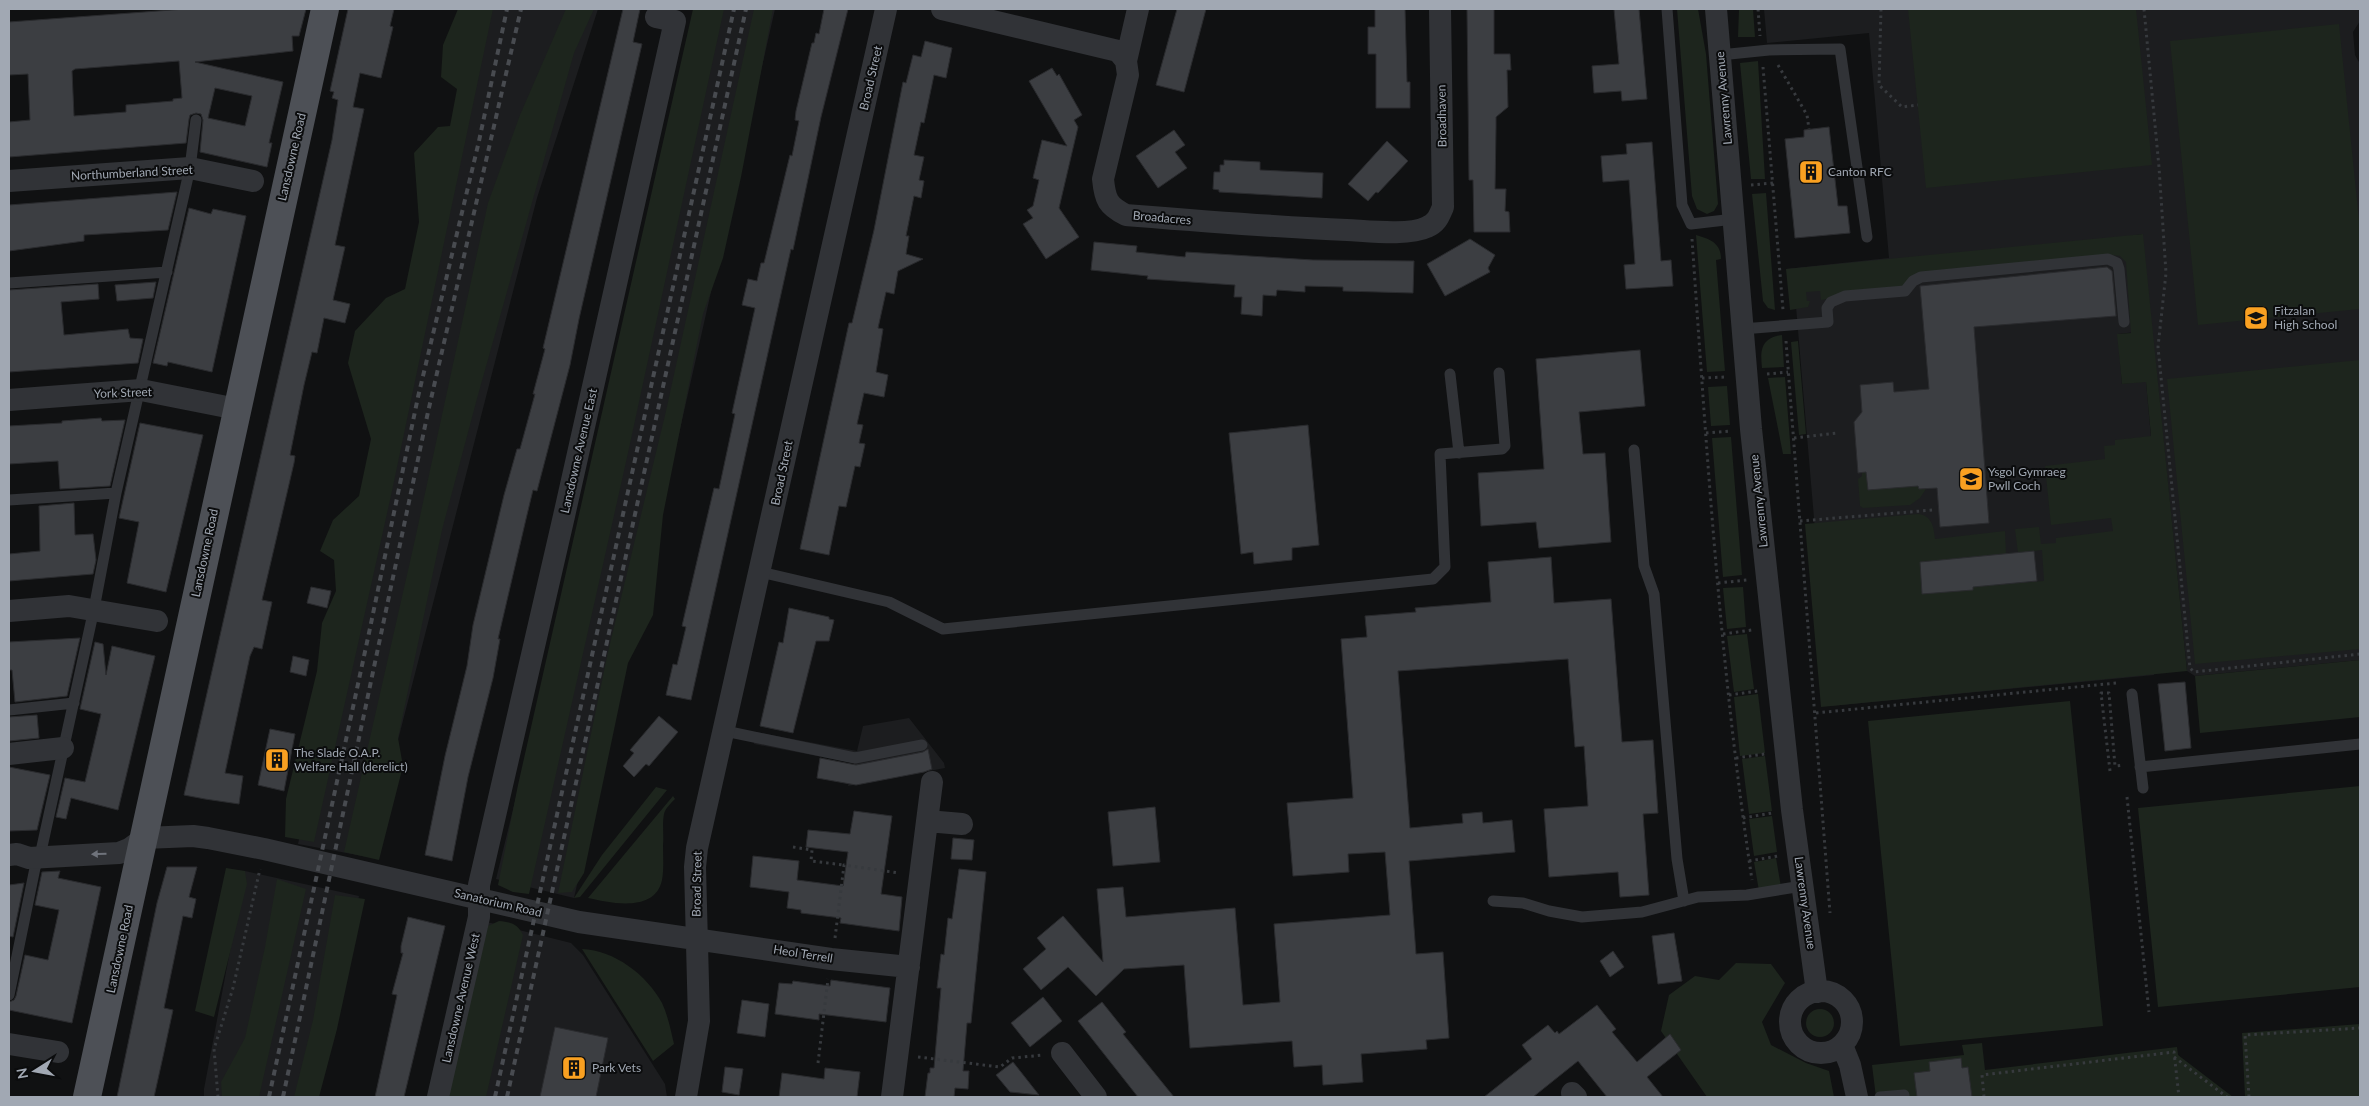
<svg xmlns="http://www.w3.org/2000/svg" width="2369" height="1106" font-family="Lato,sans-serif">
	<rect width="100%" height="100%" fill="#101112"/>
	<!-- built -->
	<path fill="#1c1d1f" d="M476 9H598L537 198 368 857 298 844Z
		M709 9H775L574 898 496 879Z
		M1764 9H2360V21L2353 32 2355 55 2360 64V660L2195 676 2187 671 2142 234 2129 236 2136 332 2118 334 2122 384 2146 381 2151 437 2128 439 2154 675 1830 706 1795 295 1786 269 1889 258 1869 33 1767 43Z
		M909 718 944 763 945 768 848 786 854 763 754 744 756 732 857 751 863 726Z
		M245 871 359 896 311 1097H204V1089Z
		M487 922 571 943 583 955 665 1084 667 1097H449Z"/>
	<!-- green -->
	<path fill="#1d251d" d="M458 9H493L392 491 314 842 285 837 286 799 317 671 322 623 336 591 334 560 320 551 333 520 359 496 371 439 348 363 355 331 386 298 405 289 419 222 414 153 438 127 450 126 457 89 441 77 443 45Z
		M566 9H594L574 53 478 395 442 530 398 738 403 766 379 860 344 852 414 544 488 203 520 115Z
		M693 9H724L626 462 529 894 513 892 498 885 518 785Z
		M754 9H773L741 177 723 258 703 314 663 515 653 615 628 663 584 873 572 892 558 893 608 652 666 411Z
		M1677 9H1698L1706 54 1718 204 1714 211 1707 214 1697 209 1692 196Z
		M1739 9H1753L1755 37H1738Z
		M1908 9H2136L2152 165 1926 188Z
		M2339 24 2360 230V309L2198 325 2170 41Z
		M1758 61 1765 179H1751L1740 63Z
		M1766 193 1775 310 1768 308 1763 301 1752 194Z
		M2143 234 2187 671 1821 707 1805 524 1918 514C1932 515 1934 528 1935 539L2005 531 2006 554 1986 556 1989 585 2044 581 2042 550 2018 553 2015 529 2039 527 2041 544 2056 543V538L2113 531 2111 518 2051 525 2045 466 2105 459 2104 446 2115 445V440L2151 436 2146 382 2122 384 2117 334 2131 333 2126 262 2120 256 2111 255 1939 270 1901 287 1821 300 1820 291 1806 292 1807 301H1810L1808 307 1790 310 1786 269Z
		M1696 235C1710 239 1721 243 1721 259L1716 260 1725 371 1707 372Z
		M1782 335 1784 367 1762 368C1760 350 1761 338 1782 335Z
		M1798 341 1806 434 1799 435 1791 342Z
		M2360 360V649L2195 664 2167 379Z
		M1785 377 1791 454H1783L1768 378Z
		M1727 386 1730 425 1711 426 1708 387Z
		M1731 437 1742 575 1723 577 1712 438Z
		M1862 472H1866L1868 490 1901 487 1917 473 1919 489H1926L1920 498 1910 505 1863 508 1860 506 1858 479 1862 476Z
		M1743 587 1746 627 1727 629 1723 588Z
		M1747 634 1754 689 1734 692 1727 636Z
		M2360 660V717L2200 733 2195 676Z
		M1758 694 1765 753 1740 756 1734 697Z
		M2070 701 2103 1026 1900 1046 1868 721Z
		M1765 756 1772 811 1749 814 1742 759Z
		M2360 786V987L2158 1007 2138 808Z
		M656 787 667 790 580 897 574 898 602 855Z
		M673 796 675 799C671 803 665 809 664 814 662 824 664 836 663 845 663 857 664 869 662 880 655 913 611 903 588 898Z
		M1772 816 1777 852 1754 856 1749 819Z
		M1776 858 1781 887 1759 891 1754 862Z
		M226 868 245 871 247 884 214 1017 195 1011Z
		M277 879 306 889 259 1097H222L221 1082 245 1038 265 947Z
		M335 895 365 899 337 1029 319 1097H294L313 1020Z
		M499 921C511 922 518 924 523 935L486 1097H448L488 926Z
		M582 949C614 950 647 975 662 1003 668 1016 671 1031 674 1044L653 1061Z
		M1736 963 1771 964 1785 983 1762 1022 1771 1045 1806 1063 1829 1071 1834 1097H1707L1661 1031 1669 995 1695 976 1719 980Z
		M1806 1023a14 14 0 1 1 28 0a14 14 0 1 1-28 0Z
		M2360 1024V1097H2245L2242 1033Z
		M1982 1043 1985 1070 2177 1047 2178 1055 2233 1097H1876L1872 1065 1964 1055 1962 1045Z"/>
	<!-- building -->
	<path fill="#3c3e42" stroke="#2a2b2e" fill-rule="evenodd" d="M185 9H306L299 36H292L293 51 195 62 283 82 269 143H272L267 167 200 152 203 120 201 114 196 113 190 115 189 119 186 143 9 157V122L30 120 28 74 9 75V22ZM179 61 182 98 173 99V101L126 105V112L74 116 72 71 75 69ZM215 88 252 96 245 126 208 118Z
		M348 9H394L390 26 393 27 381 78 360 73 353 107 364 109 335 245 345 247 333 300 350 304 345 323 324 318 317 353 312 352 304 385 290 455 295 456 294 463 262 600 272 602 262 649 254 647 250 656 225 773 243 776 239 804 205 799 184 795 332 140 338 100 332 98 334 92 330 91Z
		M623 9H640L633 42 642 44 579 319 570 365 537 491 533 490 526 519 498 639H500L493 678 468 777 452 861 425 855 445 756 467 666 473 625 504 495 517 449H520L535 394H533L545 349 543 348Z
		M824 9H848L821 117 793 250 791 249 691 700 666 695 673 664 677 665 686 627 682 626 703 535 714 488 719 489 735 414 732 413 755 308 742 305 748 279 757 281 761 263H764L790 155 792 156 799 121 795 120 796 111 812 43H814L816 33 819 34Z
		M1177 9H1206L1184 92 1156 85Z
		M1375 9H1405L1407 82H1410V108H1376V54H1368V27H1375Z
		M1467 9H1494V54H1510L1511 70H1507L1508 107 1496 117V128L1495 189H1506L1505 211 1509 212 1510 232H1474L1473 180H1469Z
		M1614 9H1639L1647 99 1622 101 1621 91 1594 93 1592 66 1619 64Z
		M925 41 952 48 946 78 934 75 924 123 921 122 914 155 924 157 919 180 924 181 921 198 914 196 906 236H909L906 254 923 259 898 271 894 294 886 292 878 328 883 329 876 372 888 375 884 397 864 393 857 424 863 425 859 443 865 444 860 467 855 466 846 507 839 506 829 555 800 549 849 323H852L874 230 903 82 906 83 913 55 921 57Z
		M1052 68 1057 76 1059 74 1082 115 1074 120 1078 127 1059 208 1079 237 1046 259 1023 224 1033 218 1027 210 1033 206 1039 180 1033 178 1042 140 1067 146 1029 81Z
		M1829 127 1838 206H1847L1850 233 1795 238 1785 139 1804 137V130Z
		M1174 130 1185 145 1175 152 1187 168 1158 188 1136 156Z
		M1387 141 1408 161 1378 193 1376 192 1368 201 1348 184Z
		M1652 142 1661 261 1671 260 1673 286 1626 289 1624 265 1635 264 1629 180 1603 182 1601 156 1627 154 1626 144Z
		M1224 160 1260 162V170L1323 173 1322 198 1219 192V190L1213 189 1214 172H1220V165H1224Z
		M177 192 168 230 84 235V241L9 251V205Z
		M189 208 211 214 213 209 246 216 212 372 168 362 167 366 153 363Z
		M1470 239 1495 255 1488 268 1490 272 1445 296 1427 264Z
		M1094 242 1137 246 1136 252 1185 257 1186 252 1313 260 1414 261 1413 293 1343 291V287L1305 286V292L1277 290 1276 296 1263 295 1262 316 1241 314 1242 297H1234L1235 285 1147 279 1148 276 1091 270Z
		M2107 267 2112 271 2116 316 1974 327 1989 523 1940 527 1937 488 1919 489 1918 486 1868 490 1866 472 1858 473 1854 422 1862 412 1860 385 1893 382 1894 392 1929 389 1920 286Z
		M156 282 153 298 117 301 115 285Z
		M98 284 99 299 61 302 64 335 128 329 130 338 143 339 138 363 9 372V290Z
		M1640 350 1645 406 1579 412 1583 454 1605 453 1611 542 1539 548 1536 522 1481 526 1478 473 1544 469 1536 359Z
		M101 418 102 421 125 420 110 486 60 489 58 461 9 464V426L62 423V421Z
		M140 423 203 435 166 592 127 583 139 522 119 518Z
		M1308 425 1319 545 1292 548V560L1254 564 1253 552 1241 554 1229 433Z
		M74 503 75 535 93 534 96 560 93 574 9 581V554L40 551 39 506Z
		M2034 551 2037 581 1973 587V590L1922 594 1920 562Z
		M1551 557 1554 603 1611 599 1622 742 1653 740 1658 813 1643 814 1649 895 1620 897 1618 872 1549 877 1544 809 1588 806 1584 746 1575 747 1568 659 1398 671 1410 828 1463 823 1462 814 1482 812 1483 823 1512 820 1515 852 1409 861 1416 954 1443 952 1449 1038 1426 1040 1427 1049 1361 1054 1363 1082 1323 1085 1322 1065 1294 1067 1292 1041 1190 1048 1184 965 1124 969 1096 996 1068 967 1041 990 1023 969 1046 949 1037 938 1063 916 1103 962 1097 889 1123 887 1126 917 1235 908 1243 1005 1280 1002 1274 924 1390 915 1385 852 1348 854 1349 872 1293 876 1287 803 1353 798 1341 639 1367 637 1365 616 1416 612 1415 608 1491 602 1488 562Z
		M311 587 331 591 327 608 307 603Z
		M789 608 829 617V619L834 620 829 641H816L793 733 760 726 779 642 783 643Z
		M80 638 67 696 15 702 12 670H9V642Z
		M95 642 103 644 106 675 112 646 155 656 118 810 71 798 66 819 56 817 65 778 85 782 101 714 80 709Z
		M293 656 309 660 306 676 290 672Z
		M2185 682 2191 748 2165 751 2158 684Z
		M37 715 39 738 9 741V717Z
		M659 716 678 732 649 766 646 764 634 777 623 766 634 753 630 750Z
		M270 729 295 734 284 791 258 785Z
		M928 749 932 769 924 772 856 785 817 778 820 758 856 765 923 752Z
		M9 767 50 775 37 830 9 831Z
		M1155 807 1160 862 1113 866 1108 812Z
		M854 811 892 816 881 894 902 897 899 931 840 923 841 918 801 913V910L787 908 789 892 750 887 753 856 799 861 797 880 843 886 848 852 806 847 808 830 850 834Z
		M953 838 974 840 972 860 951 859Z
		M167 867H197L189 897 196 899 192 918 183 916 164 1008 173 1010 164 1052 154 1097H117L157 903Z
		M959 869 986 872 971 1023H967L963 1071H969L968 1089 955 1088 954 1097H925L928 1073H930V1068H934L941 988H937L941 954 944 955 948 918 952 919Z
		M60 871 58 878 101 887 72 1023 9 1010V1002L14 1000 16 996 25 955 48 960 59 910 35 905 42 872Z
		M24 883 13 937 9 936V885Z
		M408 917 445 926 404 1097H375L397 995 392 994 403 953H401V946Z
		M1674 933 1682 981 1658 984 1652 936Z
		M1613 951 1624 967 1610 977 1600 961Z
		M831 980 890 988 886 1022 819 1014V1020L775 1014 779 983 792 984 793 981 830 986Z
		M1043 997 1062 1021 1030 1047 1011 1023Z
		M742 1000 769 1004 765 1037 737 1033Z
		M1102 1002 1126 1032 1123 1034 1174 1097H1138L1078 1021Z
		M1597 1005 1616 1029 1612 1032 1637 1062 1670 1034 1681 1050 1647 1077 1663 1097H1607L1578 1061 1533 1097H1484L1532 1059 1522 1045 1548 1025 1555 1033 1557 1031 1559 1034Z
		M555 1027 608 1038 596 1097H540Z
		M1961 1058 1962 1068 1968 1067 1972 1097H1917L1914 1073 1930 1071 1929 1062Z
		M1013 1062 1039 1095 1010 1092 996 1075Z
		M725 1067 743 1069 739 1095 722 1092Z
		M825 1068 860 1072 857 1097H779L782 1073 824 1079Z"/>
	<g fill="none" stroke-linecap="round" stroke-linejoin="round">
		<!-- path -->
		<path stroke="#373a3e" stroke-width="3" stroke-dasharray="2.5 4" stroke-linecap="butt" d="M1758 9 1760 36
			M1881 9 1879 85 1902 107 1918 105
			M2144 9 2159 167 2166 273 2158 347 2190 668 2194 672 2360 654
			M1778 65 1807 115 1809 129
			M1763 67 1783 310
			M1751 185 1773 183
			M1692 239C1707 453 1720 668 1752 880
			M1786 341 1830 913
			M1767 374 1788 372
			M1702 378 1726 377
			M1706 433 1730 431
			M1794 438 1838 433
			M1800 521 1933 510
			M1718 583 1747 580
			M1723 634 1752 630
			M1729 695 1758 691
			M1816 713 2116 683
			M1736 758 1765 754
			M2110 771 2101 693H2109L2115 766 2124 765
			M2127 797 2149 1012
			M1743 818 1772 813
			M793 847 812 850 811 861 844 865
			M1749 861 1778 856
			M835 938 844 865 899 873
			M918 1057 1000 1067 1012 1058 1043 1055
			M2174 1057 2227 1097
			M818 1063 828 979
			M218 1097 214 1049 233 988 260 869
			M1984 1097 1982 1075 2174 1052 2179 1097
			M2249 1097 2245 1035 2360 1028"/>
		<!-- service -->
		<path stroke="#313337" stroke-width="11" d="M1667 9 1682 205 1691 224 1734 219
			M1720 55 1769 50 1840 49 1867 237
			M9 283 167 272
			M1742 329 1828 322 1827 308 1831 302 1845 296 1905 291 1913 281 1921 277 2108 259 2117 263 2119 269 2124 322
			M1450 374 1459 453
			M1634 450 1644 566 1654 594 1677 859 1684 901
			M9 500 116 493
			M760 572 889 602 943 629 1433 579 1445 567 1440 454 1502 449 1505 446 1499 373
			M2132 694 2143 788
			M9 710 74 703
			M725 731 855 758 922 745
			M2140 767 2360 744
			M1493 901 1523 903 1549 911 1582 917 1642 912 1698 897 1747 895 1802 886
			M9 995 35 868 40 856 94 609 116 493 190 168 196 120
			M1880 1097 1904 1095V1097"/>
		<!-- minor -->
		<path stroke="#313337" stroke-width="22" d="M942 9 1118 51 1126 61 1128 75 1103 179C1105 200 1108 206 1126 215 1200 221 1273 227 1347 230 1368 231 1409 236 1427 227 1437 223 1439 216 1443 207L1440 9
			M1716 9 1751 429 1792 810 1817 992
			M1126 61 1138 9
			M9 181 190 168 253 181
			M9 400 141 390 237 409
			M9 611 69 606 157 621
			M9 754 63 748
			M927 821 962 824
			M9 855 17 854 29 858 119 853 129 849 144 838 193 836 208 838 264 849 579 922 831 959 909 967
			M1790 1022a31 31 0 1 1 62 0a31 31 0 1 1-62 0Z
			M9 1044 58 1052
			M1842 1045 1850 1065 1857 1097
			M1062 1053 1096 1097
			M1572 1093 1576 1097
			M438 1097 479 917V885L564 516 675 21 656 17
			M686 1097 699 1021 695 867 697 848 886 9
			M892 1097 932 782"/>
		<!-- primary -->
		<path stroke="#4d5056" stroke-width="28" d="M87 1097 325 9"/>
		<!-- rail -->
		<path stroke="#484b50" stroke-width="4" stroke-dasharray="6 5" stroke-linecap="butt" d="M269 1097 369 633 418 397 479 141 507 9
			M283 1097 428 412 521 9
			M495 1097 734 9
			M507 1097 746 9"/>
	</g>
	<!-- one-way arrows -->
	<defs><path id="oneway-solid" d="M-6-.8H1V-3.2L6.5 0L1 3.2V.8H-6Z" transform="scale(1.25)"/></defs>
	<use fill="#6f737b" href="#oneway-solid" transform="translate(99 854) rotate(178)"/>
	<!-- icons -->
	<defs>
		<symbol id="building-square" viewBox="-11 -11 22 22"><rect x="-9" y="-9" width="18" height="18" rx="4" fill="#f9a021" stroke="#0b0c0d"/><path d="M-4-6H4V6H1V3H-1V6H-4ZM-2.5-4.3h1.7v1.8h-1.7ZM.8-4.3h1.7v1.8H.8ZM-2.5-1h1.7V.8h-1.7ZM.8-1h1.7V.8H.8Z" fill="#111"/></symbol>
		<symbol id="school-square" viewBox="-11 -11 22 22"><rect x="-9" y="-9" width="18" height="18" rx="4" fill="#f9a021" stroke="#0b0c0d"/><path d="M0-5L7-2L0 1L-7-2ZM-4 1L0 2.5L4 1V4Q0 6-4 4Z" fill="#111"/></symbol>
	</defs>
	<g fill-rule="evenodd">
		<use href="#building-square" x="1797" y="158" width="28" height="28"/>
		<use href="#school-square" x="2242" y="304" width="28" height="28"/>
		<use href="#school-square" x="1957" y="465" width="28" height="28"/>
		<use href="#building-square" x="263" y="746" width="28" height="28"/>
		<use href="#building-square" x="560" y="1054" width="28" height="28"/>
	</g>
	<g text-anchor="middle" stroke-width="4" stroke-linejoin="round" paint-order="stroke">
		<!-- street labels -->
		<g font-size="12" fill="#a1a8b3" stroke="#0b0c0d">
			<text transform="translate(871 78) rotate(-77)" y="4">Broad Street</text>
			<text transform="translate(1724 98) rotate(-95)" y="4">Lawrenny Avenue</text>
			<text transform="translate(1442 116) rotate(-91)" y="4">Broadhaven</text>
			<text transform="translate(292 157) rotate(-77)" y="4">Lansdowne Road</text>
			<text transform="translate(132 173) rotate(-3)" y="4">Northumberland Street</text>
			<text transform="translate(1162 218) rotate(5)" y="4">Broadacres</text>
			<text transform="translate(123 393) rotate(-2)" y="4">York Street</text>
			<text transform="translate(579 451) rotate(-77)" y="4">Lansdowne Avenue East</text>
			<text transform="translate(782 473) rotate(-78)" y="4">Broad Street</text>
			<text transform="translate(1759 501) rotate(-96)" y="4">Lawrenny Avenue</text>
			<text transform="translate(205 553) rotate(-78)" y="4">Lansdowne Road</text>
			<text transform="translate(697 884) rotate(-89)" y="4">Broad Street</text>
			<text transform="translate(498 903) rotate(13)" y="4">Sanatorium Road</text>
			<text transform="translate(1805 903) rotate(82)" y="4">Lawrenny Avenue</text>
			<text transform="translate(120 949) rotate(-78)" y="4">Lansdowne Road</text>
			<text transform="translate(803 954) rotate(9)" y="4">Heol Terrell</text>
			<text transform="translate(461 998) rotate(-77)" y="4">Lansdowne Avenue West</text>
		</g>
		<!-- poi labels -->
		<g font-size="12" fill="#a1a8b3" stroke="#0b0c0d" text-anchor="start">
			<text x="1828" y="176">Canton RFC</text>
			<text x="2274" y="315">Fitzalan<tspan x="2274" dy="14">High School</tspan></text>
			<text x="1988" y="476">Ysgol Gymraeg<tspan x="1988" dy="14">Pwll Coch</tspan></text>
			<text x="294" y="757">The Slade O.A.P.<tspan x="294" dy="14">Welfare Hall (derelict)</tspan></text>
			<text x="592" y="1072">Park Vets</text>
		</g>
	</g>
	<!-- border -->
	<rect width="2369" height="1106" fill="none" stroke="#a1a8b3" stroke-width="20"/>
	<!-- north arrow -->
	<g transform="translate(35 1071) rotate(259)" stroke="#0b0c0d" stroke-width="4" paint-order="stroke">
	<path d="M0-4L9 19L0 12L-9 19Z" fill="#a1a8b3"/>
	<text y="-8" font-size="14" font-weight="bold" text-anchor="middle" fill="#a1a8b3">N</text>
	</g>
</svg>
